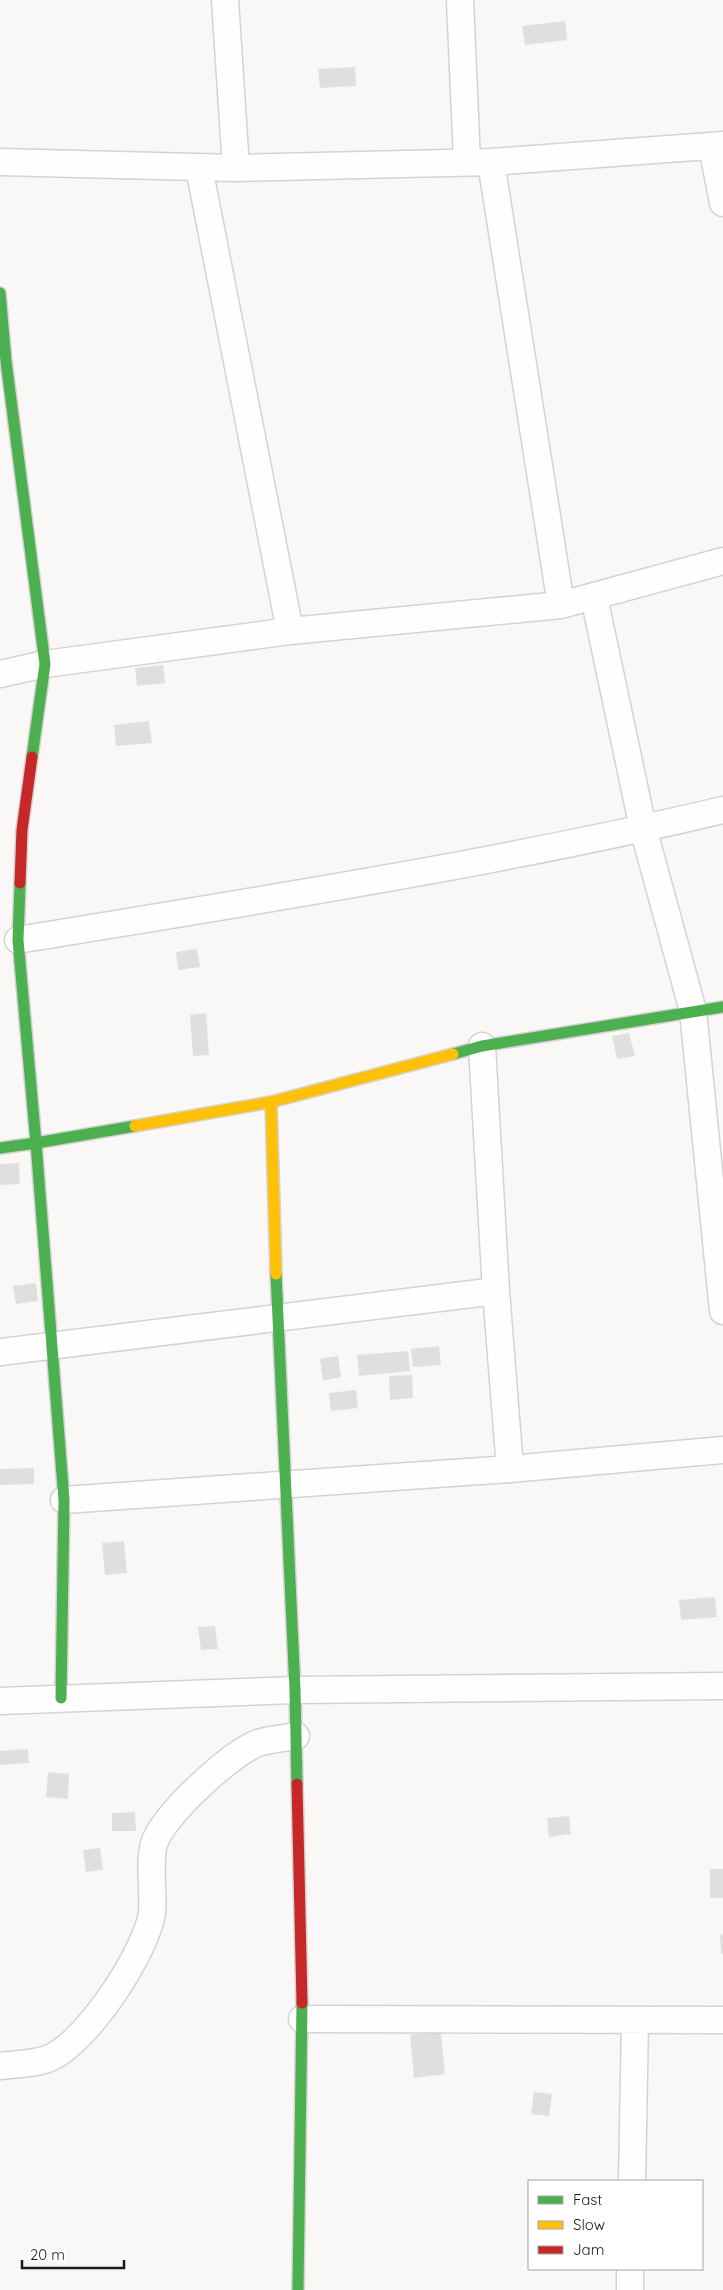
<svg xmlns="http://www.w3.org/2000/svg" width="723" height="2290" font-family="Quicksand,sans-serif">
	<rect width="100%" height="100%" fill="#faf8f6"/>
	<!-- building -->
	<path fill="#e1dfde" d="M565 21 567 40 525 45 522 26Z
		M355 67 356 86 320 88 318 69Z
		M163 665 165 683 137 686 135 668Z
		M149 721 152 743 116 746 114 725Z
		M197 949 200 967 178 970 176 952Z
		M206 1013 209 1055 193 1056 190 1015Z
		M629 1033 635 1056 617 1059 612 1036Z
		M19 1163 20 1184 0 1185V1164Z
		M36 1283 38 1301 16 1304 13 1286Z
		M439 1346 441 1365 413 1367 411 1349Z
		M408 1351 410 1371 359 1376 357 1355Z
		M338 1356 341 1377 323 1381 320 1359Z
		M412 1375 413 1398 390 1400 389 1376Z
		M356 1390 358 1408 331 1411 329 1393Z
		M34 1468V1484L0 1485V1469Z
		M124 1541 127 1573 105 1575 102 1543Z
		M715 1597 717 1617 681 1620 679 1600Z
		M215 1626 218 1649 201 1650 198 1627Z
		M28 1749 29 1763 0 1765V1751Z
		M48 1772 69 1774 68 1799 46 1797Z
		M135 1812 136 1831H112V1813Z
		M569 1816 571 1834 549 1837 547 1818Z
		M100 1848 103 1870 86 1872 83 1850Z
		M710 1869H723V1898H710Z
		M723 1934V1954H721L720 1935Z
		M441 2032 445 2074 414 2078 410 2035Z
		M534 2092 552 2094 549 2116 531 2114Z"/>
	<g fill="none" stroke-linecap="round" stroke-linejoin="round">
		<defs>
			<path id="street" d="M225 0 236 168
				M460 0 467 161
				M712 146 723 203
				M0 162 236 168 491 162 723 145
				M491 162 561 605
				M199 168 290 631
				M594 597 643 828 693 1011 723 1311
				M0 674 45 664 290 631 561 605 723 561
				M18 940C254 901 490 865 723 810
				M482 1046 496 1291 510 1469
				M0 1352 496 1291
				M64 1500 510 1469 723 1450
				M0 1701 295 1690 723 1686
				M302 2019 723 2020
				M0 2066C16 2064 38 2064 52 2057 89 2039 146 1952 152 1913 154 1894 148 1857 155 1841 166 1813 231 1753 258 1743 270 1739 284 1738 296 1736
				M632 2181 635 2021
				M630 2290V2269"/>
			<path id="fast" d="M0 293 6 361 45 664 32 757
				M453 1054 482 1046 723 1007
				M0 1148 36 1143 18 940 20 883
				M276 1274 295 1690 297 1784
				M61 1698 64 1500 36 1143 135 1126
				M298 2290 302 2003"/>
			<path id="slow" d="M271 1102 276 1274
				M135 1126 271 1102 453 1054"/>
			<path id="jam" d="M20 883 22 830 32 757
				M297 1784 302 2003"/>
		</defs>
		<!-- street casing -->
		<use href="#street" stroke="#d5d3d2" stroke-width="29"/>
		<!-- fast casing -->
		<use href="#fast" stroke="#d5d3d2" stroke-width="14"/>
		<!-- slow casing -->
		<use href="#slow" stroke="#d5d3d2" stroke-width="14"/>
		<!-- jam casing -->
		<use href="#jam" stroke="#d5d3d2" stroke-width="14"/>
		<!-- street -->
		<use href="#street" stroke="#fefefe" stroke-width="26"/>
		<!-- fast -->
		<use href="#fast" stroke="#4caf50" stroke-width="11"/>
		<!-- slow -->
		<use href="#slow" stroke="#ffc107" stroke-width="11"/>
		<!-- jam -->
		<use href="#jam" stroke="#c62828" stroke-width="11"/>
	</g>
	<!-- legend -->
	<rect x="528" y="2180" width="175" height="90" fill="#ffffff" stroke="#a4a4a3"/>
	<rect x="538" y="2196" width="25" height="8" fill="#4caf50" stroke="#a4a4a3"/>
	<text x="573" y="2205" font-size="15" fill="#1c1b19">Fast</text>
	<rect x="538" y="2221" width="25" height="8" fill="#ffc107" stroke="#a4a4a3"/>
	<text x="573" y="2230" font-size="15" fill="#1c1b19">Slow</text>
	<rect x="538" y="2246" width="25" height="8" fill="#c62828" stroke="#a4a4a3"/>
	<text x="573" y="2255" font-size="15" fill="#1c1b19">Jam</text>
	<!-- scale -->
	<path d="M22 2260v8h102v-8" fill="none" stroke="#1c1b19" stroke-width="2.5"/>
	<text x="30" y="2260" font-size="15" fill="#1c1b19" stroke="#ffffff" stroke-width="4" paint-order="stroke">20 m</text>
</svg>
